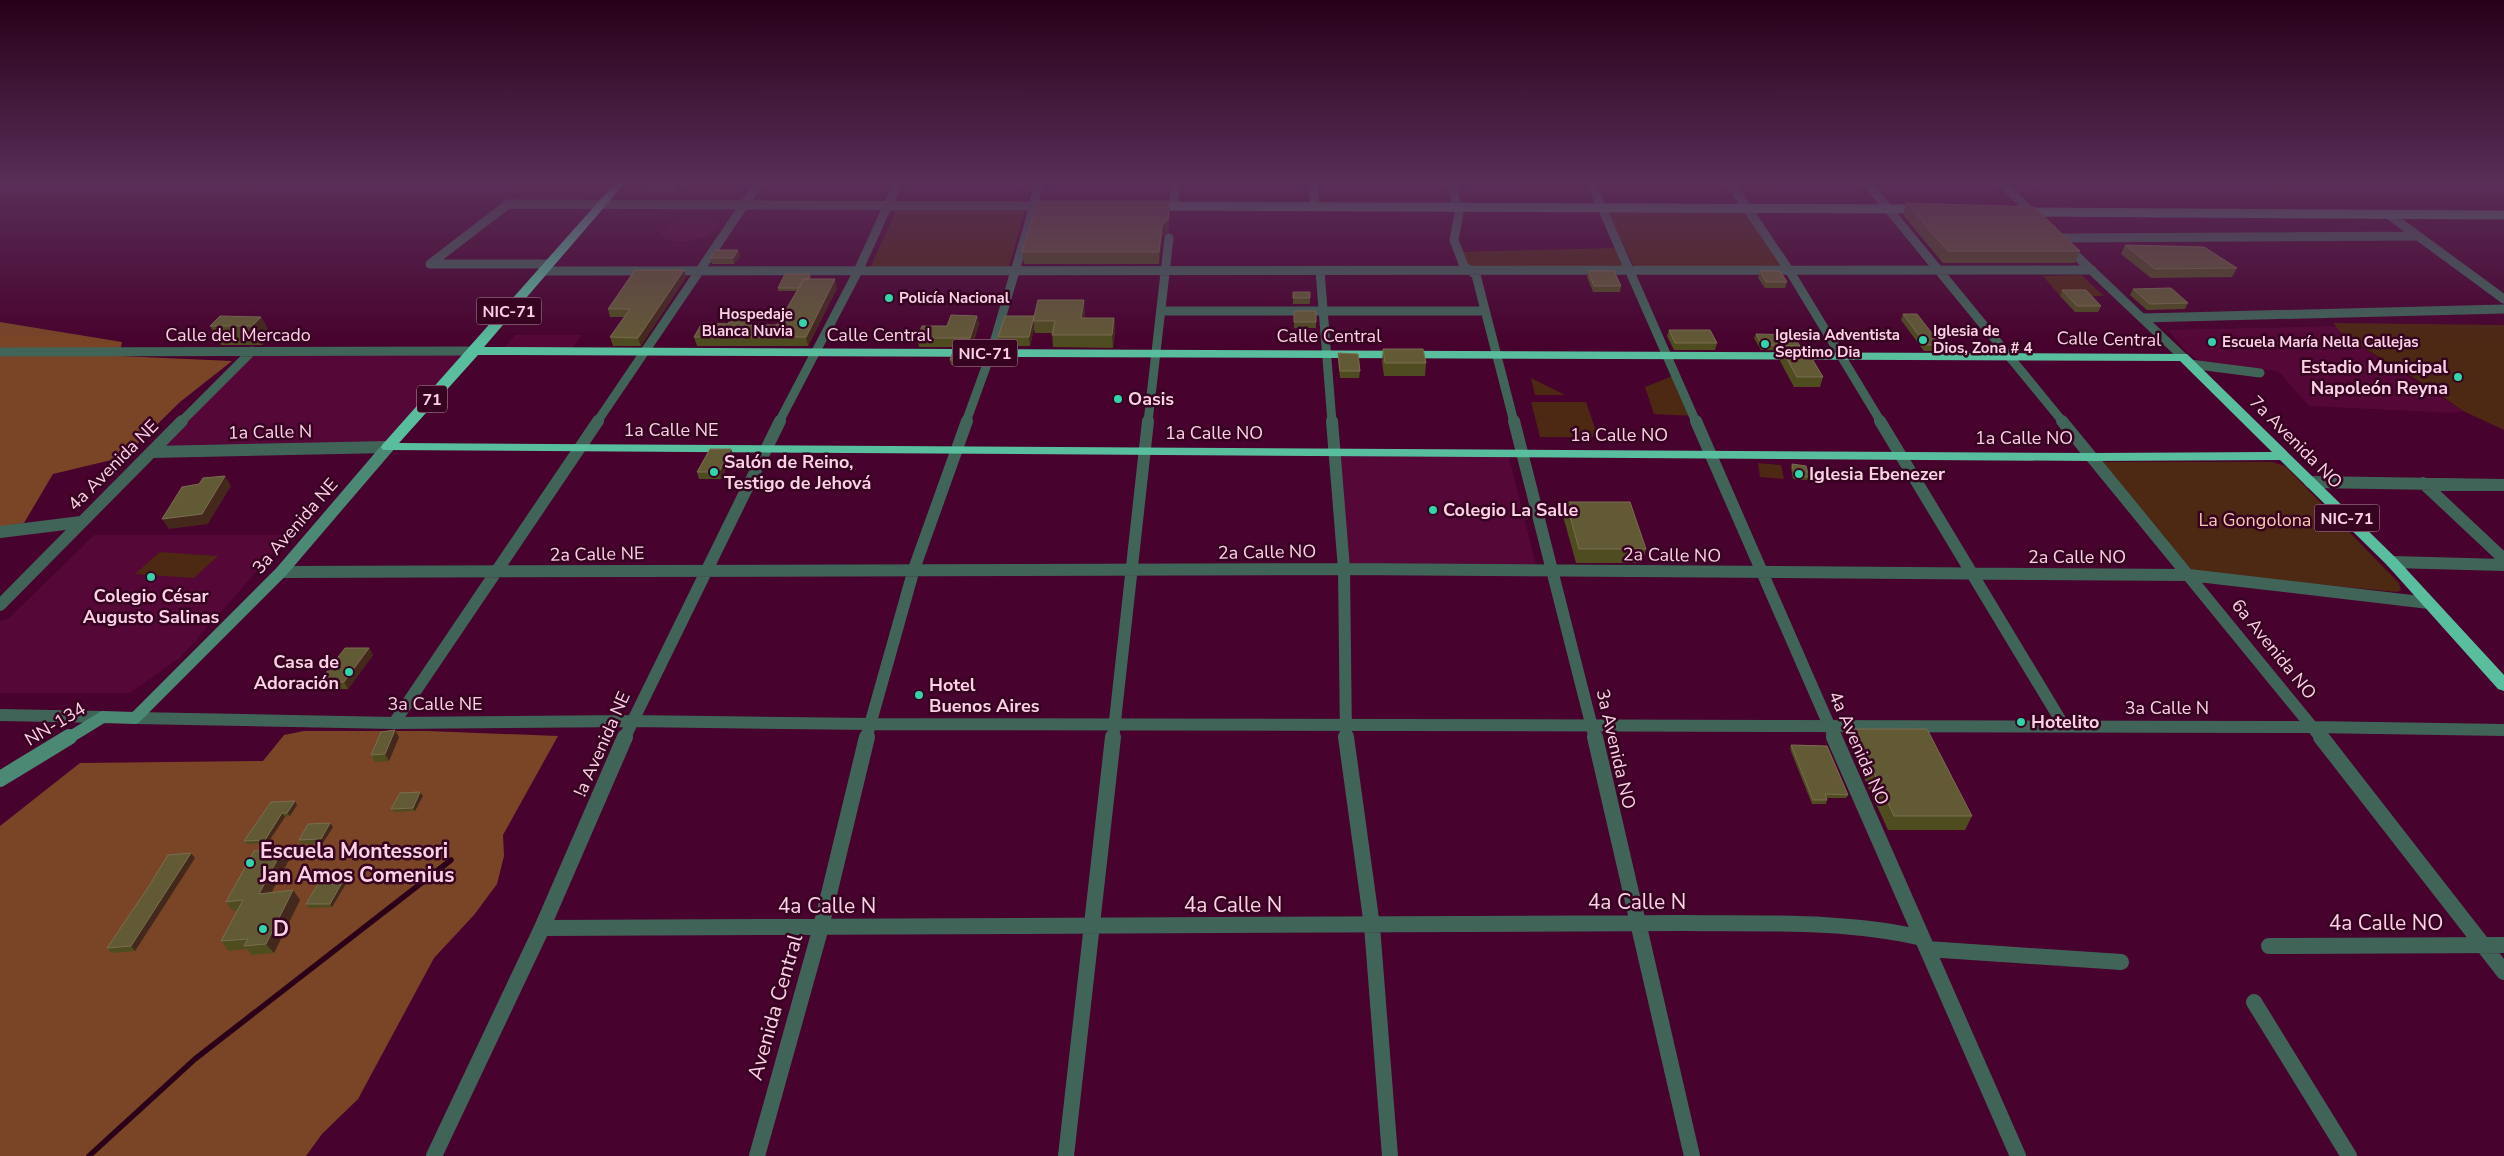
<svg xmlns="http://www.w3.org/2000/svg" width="2504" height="1156" font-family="'Nunito Sans',sans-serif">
	<rect width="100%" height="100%" fill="#47022d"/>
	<!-- built -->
	<path fill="#550737" d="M692 217 710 218 719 224 718 228 707 236 690 241H673L662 236 661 232 667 225Z
		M2336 326 2344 336 2463 411 2452 413 2309 406 2278 371 2204 363 2187 353 2168 330Z
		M515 335H582L572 348H504Z
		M470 354 388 447 154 451 251 356Z
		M1339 456 1509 457 1536 565 1347 564Z
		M94 535H289L181 657 130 693H0V621L8 619Z"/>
	<!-- green -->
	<path fill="#4d2812" d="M1607 209 1745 210 1783 269H1635Z
		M896 211H1025L1008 270H869Z
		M1616 248 1626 269 1469 267 1458 252Z
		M2081 275 2104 296H2060L2043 276Z
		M2333 323 2504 325V430L2463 411 2427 386 2344 336Z
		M1675 375 1693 416 1654 414 1645 387Z
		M1531 378 1565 395H1535Z
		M1531 402H1586L1598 437H1540Z
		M2104 462H2272L2285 466 2399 583 2401 590 2397 592 2199 573 2191 569 2109 475 2104 467Z
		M1758 463 1781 465 1784 479 1760 477Z
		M160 552 218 556 194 578 135 574Z"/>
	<!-- forest -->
	<path fill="#794526" d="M0 322 122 342 119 356 232 361 180 402 124 457 53 474 24 523 0 527Z
		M304 731H428L558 736 503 835 504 856 497 884 474 915 434 958 358 1099 322 1134 306 1156H0V826L80 763 263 761 284 735Z"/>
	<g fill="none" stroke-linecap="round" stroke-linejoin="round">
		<!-- stream -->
		<path stroke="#2a0018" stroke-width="5.5" d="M89 1156 195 1059 451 860"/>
		<!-- street-far2 -->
		<path stroke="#406558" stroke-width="9" d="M1313 183 1315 207
			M1451 183 1459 213 1454 240 1464 266 1476 275 1514 422
			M1591 183 1696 422
			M1730 183 1789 270 1881 422
			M1867 183 2063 422
			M2002 183 2036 217
			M1173 206 1176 183
			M2388 214 2504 299
			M2058 238 2416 236
			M2065 245 2183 357
			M430 264 508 204 1034 206
			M430 264H548
			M543 271 2092 270
			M1320 271 1332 422
			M1162 311H1485
			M2142 318 2504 309
			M0 352 475 351
			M2190 364 2260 373
			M181 422 252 351
			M597 422 759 183
			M779 422 858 271 898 183
			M966 422 991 353 1034 206 1038 183
			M1148 422 1169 238"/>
		<!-- street-far1 -->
		<path stroke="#406558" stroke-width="12" d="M1332 421 1344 569 1346 739
			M1514 421 1595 739
			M1696 421 1835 739
			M1880 421 2064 726
			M2062 421 2322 739
			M152 452 388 447
			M2310 482 2504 485
			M2423 483 2504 559
			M0 532 81 522
			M2392 562 2504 565
			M281 572 1344 569 2189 575 2429 603
			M0 605 182 421
			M0 715 103 717
			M135 718 394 723 632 721 870 724 2313 727 2504 730
			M394 723 598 421
			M624 739 780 421
			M866 739 914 569 967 421
			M1113 739 1148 421"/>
		<!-- street -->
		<path stroke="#406558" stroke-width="16" d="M1346 737 1372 926 1390 1156
			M1595 737 1692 1156
			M1834 737 2018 1156
			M2321 737 2504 972
			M542 928 1685 923C1763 924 1846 920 1922 938
			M2269 946 2504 945
			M1927 949 2121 962
			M2254 1002 2349 1156
			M434 1156 542 928 625 737
			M757 1156 821 927 867 737
			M1066 1156 1113 737"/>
		<!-- secondary-far2 -->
		<path stroke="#4b8974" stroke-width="9" d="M1154 206 1922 209
			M2024 212 2504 215"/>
		<!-- secondary-far1 -->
		<path stroke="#4b8974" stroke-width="12" d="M67 739 103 717 135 718 281 572 388 447"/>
		<!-- secondary -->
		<path stroke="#4b8974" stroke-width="16" d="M0 779 69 737"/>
		<!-- highway -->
		<path fill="#58be9d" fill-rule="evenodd" d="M615 183H625L484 347 2187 354 2397 559 2504 675V691L2498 689 2387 565 2280 460 2091 461 383 450 381 447 383 444ZM478 355 2180 361 2272 452 2091 453 399 443Z"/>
	</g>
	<!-- wall -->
	<path fill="#4f4c20" d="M647 183H682L675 192H650Z
		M1170 201V213L1168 232 1162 237 1159 264H1024L1022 252Z
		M1906 203 2080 251 2075 263H1943L1903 215Z
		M2125 245 2237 268 2232 277 2151 278 2121 254Z
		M738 250 740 256 734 264H712L710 258Z
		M1588 271 1621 286 1620 292H1593L1587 277Z
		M1760 271 1787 282 1785 288H1765L1758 278Z
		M810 274 811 277 810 279 837 288 808 346H697L694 337 777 325 797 291H778V288Z
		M686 277 641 346H613L610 337 625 317H610L608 309Z
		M2133 289 2188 303 2185 309 2147 310 2130 295Z
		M2062 290 2101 306 2098 312H2075L2060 296Z
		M1293 292 1310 298V304H1293Z
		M1294 311 1316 322V328H1294Z
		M1085 312 1084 318H1114L1115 331 1113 348 1053 347 1052 333H1035L1034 329 1030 346H1000L998 337 1034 316Z
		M1903 314 1941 345 1938 351H1924L1901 320Z
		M977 316 979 324 972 347H919L917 338 947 326Z
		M261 317 271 335 262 345H221L210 326Z
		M1669 330 1717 343 1715 350H1674L1667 336Z
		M1756 334 1800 346 1798 351 1761 350 1754 338Z
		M1383 349 1426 363 1425 376H1384L1382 362Z
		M1783 352 1823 377 1820 387H1794L1780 361Z
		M1338 353 1360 371 1359 378H1340L1338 360Z
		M968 359 966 365H951L950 360Z
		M731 449 733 456 721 479H699L697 472Z
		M1792 464 1809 477 1807 480 1793 479 1791 468Z
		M1566 502 1646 549 1642 563H1576L1563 516Z
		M369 648 373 655 348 689H324L319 682Z
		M1854 729 1972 816 1965 830H1888L1848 743Z
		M399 737 389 761 375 762 371 755Z
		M1791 745 1848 795 1846 798H1826L1827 800 1826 804H1812L1790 749Z
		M423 796 415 811 394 812 391 809Z
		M271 802 297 805 290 816 285 817 267 844H247L244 841Z
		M333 827 323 843 302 844 299 840Z
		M283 849 290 858 272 892 293 890 300 900 274 953 252 955 247 949 229 951 221 941 238 910 233 911 226 902Z
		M195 858 135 951 111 953 107 948Z
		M347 882 332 907 309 908 306 904Z"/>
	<!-- shaded-wall -->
	<path fill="#44281c" d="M672 183H682L675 192Z
		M1170 201V213L1168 232 1162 237 1159 264V252L1162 225Z
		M738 250 740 256 734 264 733 258Z
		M684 270 686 277 641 346 638 338Z
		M835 279 837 288 808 346 806 337Z
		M1084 300 1085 312 1082 330 1081 318Z
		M977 316 979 324 972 347 970 338Z
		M1034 316V329L1030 346 1029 337Z
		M261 317 271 335 262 345 252 326Z
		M1114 318 1115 331 1113 348 1112 335Z
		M968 354V359L966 365V360Z
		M731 449 733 456 721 479 719 472Z
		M225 476 231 486 208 524 169 529 162 519Z
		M369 648 373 655 348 689 344 682Z
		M395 730 399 737 389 761 385 754Z
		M420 792 423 796 415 811 413 808Z
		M295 801 297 805 290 816 287 813Z
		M282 813 285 817 267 844 265 840Z
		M330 823 333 827 323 843 321 839Z
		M283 849 290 858 266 903 259 894Z
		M191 853 195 858 135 951 131 946Z
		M344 879 347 882 332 907 330 904Z
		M293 890 300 900 274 953 266 944Z"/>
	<!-- building -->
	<path fill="#625a35" stroke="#7a6d50" d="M1038 201H1170L1168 220 1162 225 1159 252H1022Z
		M1906 203 2034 207 2080 251H1948Z
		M2125 245 2204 247 2237 268 2155 269Z
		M716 250H738L733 258H710Z
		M635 270H684L638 338 610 337 630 309H608Z
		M1588 271H1614L1621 286H1594Z
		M1760 271H1780L1787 282H1766Z
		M785 274H810L808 279H804L799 288H778Z
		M804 279H835L806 337H694L702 323 728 324 730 320H750L747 325H777Z
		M2171 288 2188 303 2150 304 2133 289Z
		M2062 290H2086L2101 306H2077Z
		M1293 292H1310V298H1293Z
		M1038 300H1084L1081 318H1114L1112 335H1052L1055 321H1033Z
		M1294 311H1316V322H1294Z
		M1903 314H1917L1941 345H1926Z
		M951 315 977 316 970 338H917L922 326H947Z
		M220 316 261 317 252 326H210Z
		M1005 316H1034L1029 337H998Z
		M1669 330H1710L1717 343H1675Z
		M1756 334 1793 335 1800 346 1762 345Z
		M1383 349H1423L1426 363H1385Z
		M1783 352H1808L1823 377H1797Z
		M1338 353 1358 354 1360 371H1340Z
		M952 354H968L966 360H950Z
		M710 449H731L719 472H697Z
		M1792 464 1806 466 1809 477 1794 475Z
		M225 476 202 514 162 519 182 487 199 484 203 478Z
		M1566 502H1630L1646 549H1579Z
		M345 648H369L344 682H319Z
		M1854 729H1927L1972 816H1894Z
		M395 730 385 754 371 755 381 732Z
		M1791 745 1827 746 1848 795 1825 794 1827 800H1813Z
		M420 792 413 808 391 809 400 793Z
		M295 801 287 813H282L265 840 244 841 271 802Z
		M330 823 321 839 299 840 308 824Z
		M283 849 259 894 293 890 266 944 244 946 248 939 221 941 243 900 226 902 254 851Z
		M191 853 131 946 107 948 149 886 168 855Z
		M321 879H344L330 904H306Z"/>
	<!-- sky -->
	<linearGradient id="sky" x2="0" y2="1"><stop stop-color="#270119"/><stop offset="0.53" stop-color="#582e57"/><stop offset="1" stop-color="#582e57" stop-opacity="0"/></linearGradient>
	<rect width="2504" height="344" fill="url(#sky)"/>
	<!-- markers -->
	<g fill="#32d4a9" stroke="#360321" stroke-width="2">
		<circle cx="889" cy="298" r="5"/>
		<circle cx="803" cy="323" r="5"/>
		<circle cx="1923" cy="340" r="5"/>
		<circle cx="2212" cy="342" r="5"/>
		<circle cx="1765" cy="344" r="5"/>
		<circle cx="2458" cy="377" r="5"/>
		<circle cx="1118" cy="399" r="5"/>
		<circle cx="714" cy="472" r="5"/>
		<circle cx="1799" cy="474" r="5"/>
		<circle cx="1433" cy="510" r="5"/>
		<circle cx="151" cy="577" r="5"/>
		<circle cx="349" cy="672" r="5"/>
		<circle cx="919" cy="695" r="5"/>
		<circle cx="2021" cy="722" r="5"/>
		<circle cx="250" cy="863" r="5"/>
		<circle cx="263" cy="929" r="5"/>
	</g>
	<g text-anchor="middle" stroke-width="5" stroke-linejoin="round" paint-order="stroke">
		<!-- far-poi labels -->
		<g font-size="15" font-weight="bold" fill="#fcd1e4" stroke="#360321" text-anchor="start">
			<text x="899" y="303">Policía Nacional</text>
			<text x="793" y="319" text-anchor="end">Hospedaje<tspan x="793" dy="17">Blanca Nuvia</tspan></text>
			<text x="1933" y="336">Iglesia de<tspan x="1933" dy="17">Dios, Zona # 4</tspan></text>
			<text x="1775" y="340">Iglesia Adventista<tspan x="1775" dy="17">Septimo Dia</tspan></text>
			<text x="2222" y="347">Escuela María Nella Callejas</text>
		</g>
		<!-- shield labels -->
		<g fill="#360321" stroke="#c193aa" stroke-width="1">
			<rect x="476.5" y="297.5" width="65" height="27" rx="4"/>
			<rect x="952.5" y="339.5" width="65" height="27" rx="4"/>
			<rect x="417" y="385.5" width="30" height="27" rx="4"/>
			<rect x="2314.5" y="504.5" width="65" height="27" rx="4"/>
		</g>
		<g font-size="16" font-weight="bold" fill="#fcd1e4">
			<text x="509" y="317">NIC-71</text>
			<text x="985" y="359">NIC-71</text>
			<text x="432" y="405">71</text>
			<text x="2347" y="524">NIC-71</text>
		</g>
		<!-- street labels -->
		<g font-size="18" fill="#fcd1e4" stroke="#360321">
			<text x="238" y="341">Calle del Mercado</text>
			<text x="879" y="341">Calle Central</text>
			<text x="1329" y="342">Calle Central</text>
			<text transform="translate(2109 339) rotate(1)" y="6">Calle Central</text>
			<text x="671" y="436">1a Calle NE</text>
			<text transform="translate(270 432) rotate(-1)" y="6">1a Calle N</text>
			<text x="1214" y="439">1a Calle NO</text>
			<text x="1619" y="441">1a Calle NO</text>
			<text x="2024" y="444">1a Calle NO</text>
			<text transform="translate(2296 442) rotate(45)" y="6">7a Avenida NO</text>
			<text transform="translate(113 465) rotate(-45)" y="6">4a Avenida NE</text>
			<text transform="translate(295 526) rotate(-49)" y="6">3a Avenida NE</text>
			<text transform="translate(1267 552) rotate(-1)" y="6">2a Calle NO</text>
			<text transform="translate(597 554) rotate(-1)" y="6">2a Calle NE</text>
			<text transform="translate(1672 555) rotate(1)" y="6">2a Calle NO</text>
			<text x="2077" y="563">2a Calle NO</text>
			<text transform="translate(2274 649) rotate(51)" y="6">6a Avenida NO</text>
			<text x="435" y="710">3a Calle NE</text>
			<text x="2167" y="714">3a Calle N</text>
			<text transform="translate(55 724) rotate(-31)" y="6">NN-134</text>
			<text transform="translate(602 744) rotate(-66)" y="6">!a Avenida NE</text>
			<text transform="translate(1859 748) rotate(66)" y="6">4a Avenida NO</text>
			<text transform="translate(1616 749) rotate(77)" y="6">3a Avenida NO</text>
		</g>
		<!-- poi labels -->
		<g font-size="18" font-weight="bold" fill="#fcd1e4" stroke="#360321" text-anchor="start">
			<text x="2448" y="373" text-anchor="end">Estadio Municipal<tspan x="2448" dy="21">Napoleón Reyna</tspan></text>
			<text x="1128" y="405">Oasis</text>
			<text x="724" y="468">Salón de Reino,<tspan x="724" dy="21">Testigo de Jehová</tspan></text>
			<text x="1809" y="480">Iglesia Ebenezer</text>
			<text x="1443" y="516">Colegio La Salle</text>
			<text x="151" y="602" text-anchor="middle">Colegio César<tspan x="151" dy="21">Augusto Salinas</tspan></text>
			<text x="339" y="668" text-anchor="end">Casa de<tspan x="339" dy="21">Adoración</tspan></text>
			<text x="929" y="691">Hotel<tspan x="929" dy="21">Buenos Aires</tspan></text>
			<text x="2031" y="728">Hotelito</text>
		</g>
		<!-- park labels -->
		<g font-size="18" fill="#fbc8ad" stroke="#360321">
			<text x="2255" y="526">La Gongolona</text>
		</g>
		<!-- near-poi labels -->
		<g font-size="21" font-weight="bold" fill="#fcd1e4" stroke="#360321" text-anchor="start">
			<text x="260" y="858">Escuela Montessori<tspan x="260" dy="24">Jan Amos Comenius</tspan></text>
			<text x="273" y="936">D</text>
		</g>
		<!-- near-street labels -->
		<g font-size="21" fill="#fcd1e4" stroke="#360321">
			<text x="1637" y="909">4a Calle N</text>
			<text x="1233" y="912">4a Calle N</text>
			<text x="827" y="913">4a Calle N</text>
			<text x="2386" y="930">4a Calle NO</text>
			<text transform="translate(775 1007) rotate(-74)" y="7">Avenida Central</text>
		</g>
	</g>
</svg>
